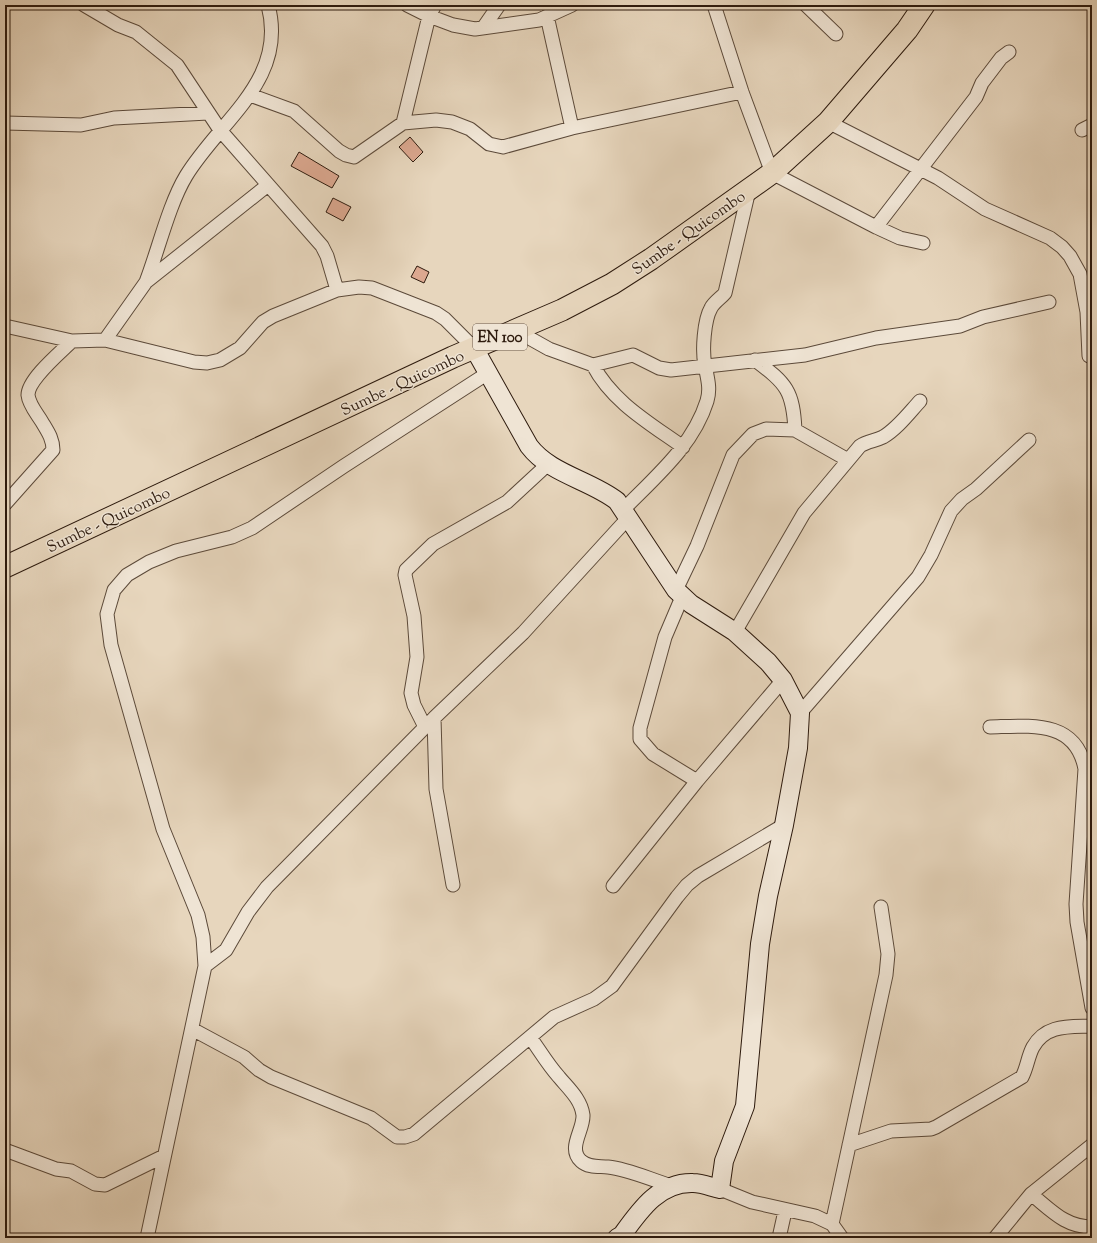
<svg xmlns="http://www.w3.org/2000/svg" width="1097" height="1243" font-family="'Sorts Mill Goudy',serif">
	<rect width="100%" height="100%" fill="#e7d6bd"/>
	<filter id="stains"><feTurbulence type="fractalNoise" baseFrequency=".005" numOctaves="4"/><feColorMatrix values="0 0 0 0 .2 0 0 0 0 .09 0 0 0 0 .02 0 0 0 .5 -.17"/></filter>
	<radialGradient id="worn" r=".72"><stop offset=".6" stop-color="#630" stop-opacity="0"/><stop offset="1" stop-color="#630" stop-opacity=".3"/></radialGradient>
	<!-- building -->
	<path fill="#dca890" stroke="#2e1b0e" d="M410 137 423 152 413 162 399 147Z
		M299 152 339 176 332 188 291 166Z
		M333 198 351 207 343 221 326 212Z
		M417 266 429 272 424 283 411 277Z"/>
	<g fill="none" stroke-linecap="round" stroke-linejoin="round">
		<defs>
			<path id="street" d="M84 5 118 25 136 32 177 65 220 130 322 246 327 256 337 290
				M407 5 429 16 453 25 475 29 539 20 572 5
				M714 5 742 92 772 173 876 227 900 238 923 243
				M806 5 836 34
				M547 16 572 128
				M483 28 499 5
				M250 95 294 111 339 151 346 155 354 157 403 123 436 120 452 122 470 129 489 144 503 147 572 128 742 92
				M828 122 938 178 985 209 1050 238 1062 247 1070 256 1080 274 1087 312 1089 356
				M5 123 81 125 114 118 208 113
				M403 123 429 16 435 5
				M1082 130 1092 125
				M876 227 976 97 982 83 1001 58 1009 52
				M146 282C158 251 169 204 186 176 220 120 288 80 268 5
				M5 326 72 341 105 340 194 362 207 363 220 360 240 348 263 322 273 316 337 290 359 287 372 288 436 313 445 319 474 348
				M515 330 549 349 593 365 633 355 659 368 671 370 805 355 876 338 960 326 983 317 1049 302
				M105 340 146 282 268 185
				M755 360C787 384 793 391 795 430
				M593 365C612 402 651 424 683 447
				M5 504 53 450C53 439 48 432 42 422 38 415 29 405 28 395 28 379 61 352 72 341
				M623 510C655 477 693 446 707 401 711 388 707 377 705 365 702 351 704 320 711 308 714 302 721 298 725 293L749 190
				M676 590 697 546 733 455 753 434 766 429 795 430 848 460
				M682 597 665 637 640 728V739L653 754 697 781
				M735 632 804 513 860 446C867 441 875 441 883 437 897 429 909 413 920 401
				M800 713 918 577 931 555 951 511 962 499 976 489 1029 440
				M434 718 436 789 453 885
				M425 727 414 705 411 693 417 657 414 616 405 575 406 570 433 544 507 502 547 465
				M990 727C1029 726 1076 719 1085 769L1076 904 1077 922 1092 1008
				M613 886 697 781 783 680
				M205 966 226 950 248 912 267 887 434 718 523 633 629 517
				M192 1029 244 1057 259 1070 271 1077 371 1118 397 1137H405L414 1134 554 1017 594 999 612 986 677 897 687 885 698 876 784 825
				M530 1037C540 1051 548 1065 559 1077 568 1088 581 1099 583 1115 584 1130 567 1148 581 1161 589 1168 599 1166 608 1167 629 1169 651 1180 672 1186
				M849 1145 891 1131 931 1129 936 1127 1022 1077C1027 1068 1028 1056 1033 1047 1046 1024 1069 1027 1092 1026
				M5 1150 56 1169 71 1171 95 1184 105 1185 164 1156
				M720 1189 752 1202 815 1216 832 1224 842 1238
				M1031 1194C1051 1210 1065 1227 1092 1227
				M832 1224 886 975 888 954 881 907
				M147 1238 205 966 203 937 198 915 163 829 111 645 107 614 114 590 127 575 149 562 176 551 232 537 252 528 344 466 488 373
				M779 1238 785 1211
				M995 1238 1031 1194 1092 1145"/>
			<path id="secondary" d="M474 348 529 446C550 474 590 480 617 501L676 590 691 604 735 632 768 662 783 680 800 713 798 748 784 825 768 896 760 944 745 1106 724 1161 720 1189C711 1187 702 1183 693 1183 659 1182 640 1210 622 1235L617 1238"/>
			<path id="primary" d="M5 567 453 357 562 310 612 284 651 259 772 173 828 122 907 30 924 5"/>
		</defs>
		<!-- street casing -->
		<use href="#street" stroke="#5c4a3a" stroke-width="15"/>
		<!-- secondary casing -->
		<use href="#secondary" stroke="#2e1b0e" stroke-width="20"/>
		<!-- primary casing -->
		<use href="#primary" stroke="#2e1b0e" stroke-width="23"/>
		<!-- street -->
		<use href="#street" stroke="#efe4d4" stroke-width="13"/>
		<!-- secondary -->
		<use href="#secondary" stroke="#efe4d4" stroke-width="18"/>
		<!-- primary -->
		<use href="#primary" stroke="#e7d6bd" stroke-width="21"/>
	</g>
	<g text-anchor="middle" stroke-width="3" stroke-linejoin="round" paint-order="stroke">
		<!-- shield labels -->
		<rect fill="#efe4d4" stroke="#685749" stroke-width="1" x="473" y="324" width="54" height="26" rx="3"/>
		<g font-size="15" font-weight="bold" fill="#2e1b0e">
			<text x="500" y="342">EN 100</text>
		</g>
		<!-- street labels -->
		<g font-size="16" fill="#2e1b0e" stroke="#efe4d4">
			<text transform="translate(688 232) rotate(-35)" y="6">Sumbe - Quicombo</text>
			<text transform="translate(402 382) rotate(-25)" y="6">Sumbe - Quicombo</text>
			<text transform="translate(108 519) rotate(-25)" y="6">Sumbe - Quicombo</text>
		</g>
	</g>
	<!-- margin -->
	<rect width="1097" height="1243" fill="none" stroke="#e7d6bd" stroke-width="20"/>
	<rect x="6" y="6" width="1085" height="1231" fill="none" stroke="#2e1b0e" stroke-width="2"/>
	<rect x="10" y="10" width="1077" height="1223" fill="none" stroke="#2e1b0e"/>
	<rect width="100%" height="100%" filter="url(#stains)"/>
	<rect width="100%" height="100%" fill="url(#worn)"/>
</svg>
